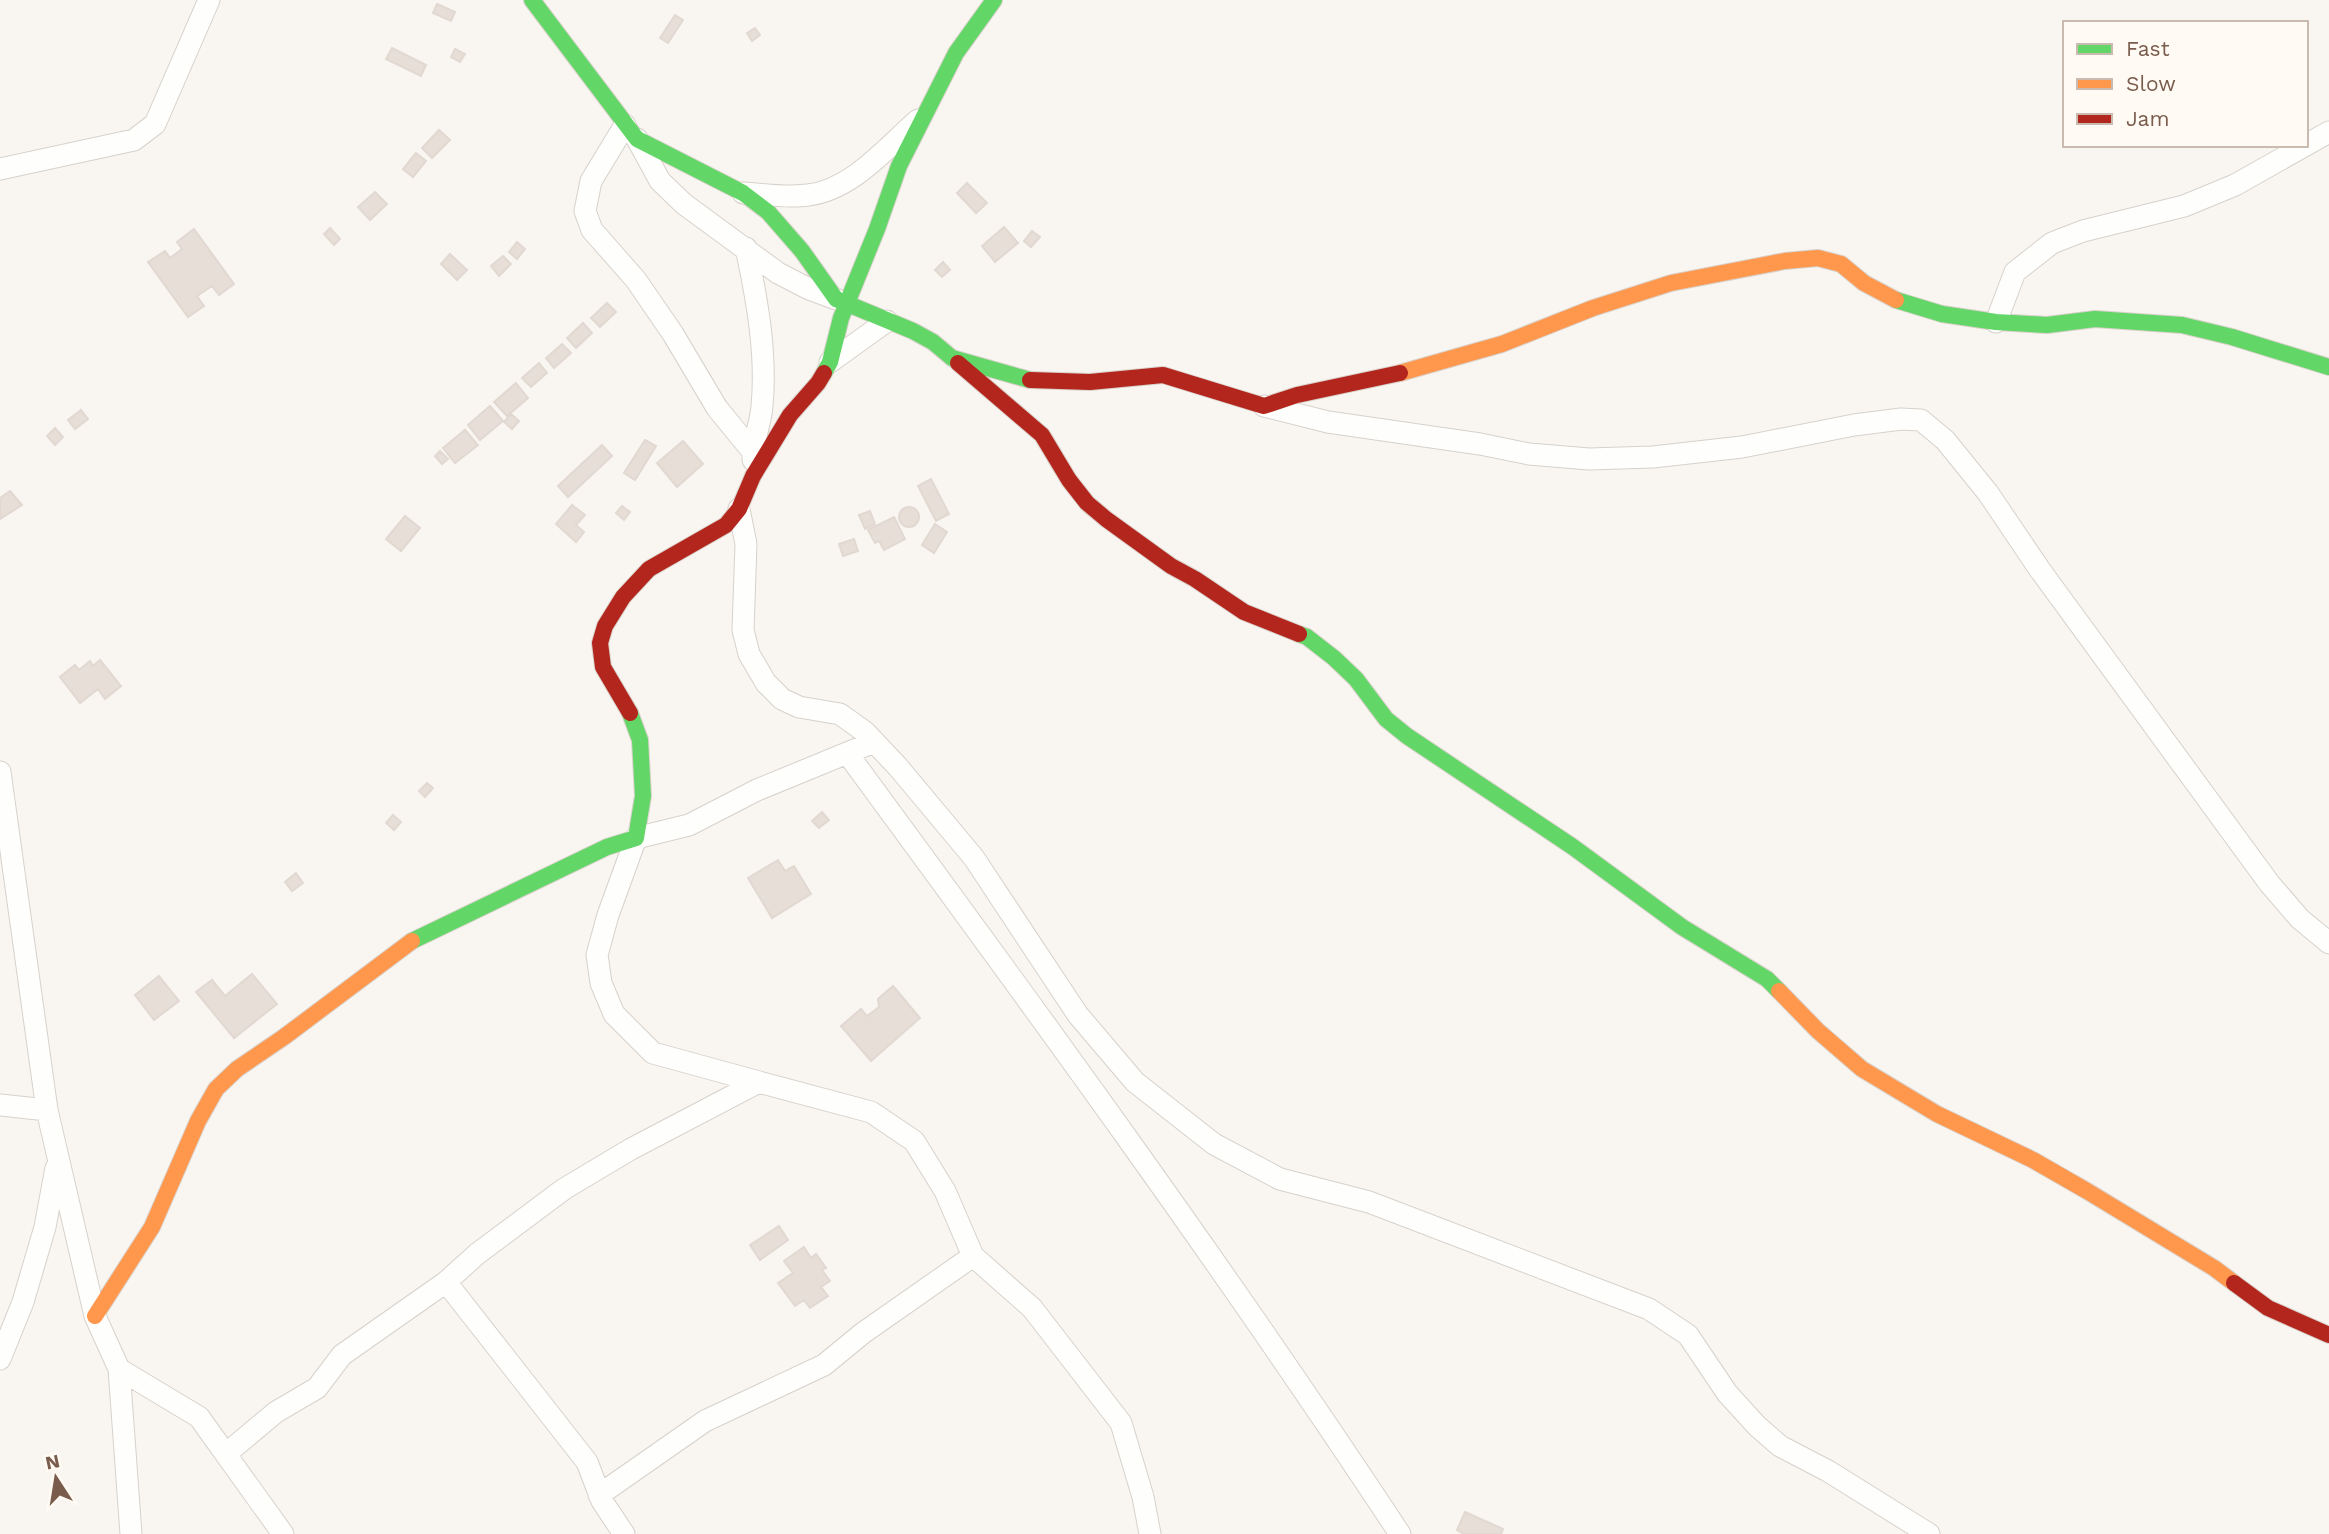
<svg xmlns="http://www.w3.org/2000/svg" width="2329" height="1534" font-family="'Work Sans',sans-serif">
	<rect width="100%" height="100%" fill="#f9f5f0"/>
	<!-- building -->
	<path fill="#e6ded7" stroke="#e2d8d2" stroke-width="2" d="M437 4 455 12 451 21 433 13Z
		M675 15 683 20 668 43 660 38Z
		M755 28 760 35 752 41 747 33Z
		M392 48 426 65 421 76 386 59Z
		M455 49 465 54 460 62 451 57Z
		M439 130 450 140 432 158 422 148Z
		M416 153 426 161 413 177 403 169Z
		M967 183 987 203 976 213 957 193Z
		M375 192 387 204 370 220 358 207Z
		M1004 227 1018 243 995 262 982 246Z
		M330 228 340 239 334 245 324 234Z
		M194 229 234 284 219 295 212 286 197 296 204 306 188 317 148 262 165 251 170 258 182 249 177 242Z
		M1032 231 1040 237 1031 247 1024 241Z
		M517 242 525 249 517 259 509 252Z
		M450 254 467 270 457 280 441 264Z
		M503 256 511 264 499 276 491 266Z
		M943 262 950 270 942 277 935 270Z
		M607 303 616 312 600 327 591 318Z
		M583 323 592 333 576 348 567 338Z
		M562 344 571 353 554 368 546 358Z
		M539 363 547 373 531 387 522 378Z
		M516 383 528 398 507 416 494 402Z
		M490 406 503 421 480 440 468 425Z
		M81 410 88 419 75 429 68 420Z
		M511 414 519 421 512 429 504 422Z
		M55 428 63 437 55 445 47 436Z
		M465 430 478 445 455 463 443 448Z
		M645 440 656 446 635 480 624 473Z
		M683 441 703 464 677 487 657 463Z
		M602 445 612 456 568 497 558 486Z
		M440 451 448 459 442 464 435 456Z
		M931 479 949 514 936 521 918 486Z
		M10 491 22 505 0 519V498Z
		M572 505 585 515 576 525 584 532 576 542 556 524Z
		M622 506 630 512 624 520 616 513Z
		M899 517a10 10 0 1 1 20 0a10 10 0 1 1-20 0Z
		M870 511 875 524 865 529 859 515Z
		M405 516 420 528 401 551 386 539Z
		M894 517 905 539 884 550 879 541 875 543 868 530Z
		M935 524 947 532 934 553 922 545Z
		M854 539 858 551 843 556 839 544Z
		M100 660 121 686 105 699 98 689 80 703 60 677 75 665 79 670 90 661 93 666Z
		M427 783 433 788 425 797 419 791Z
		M822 812 829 820 819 828 812 821Z
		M393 815 401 822 394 830 386 823Z
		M778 860 785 871 794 866 811 894 772 918 748 878Z
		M296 873 303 883 292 891 285 882Z
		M252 974 277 1004 234 1038 196 992 212 980 225 996Z
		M159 976 179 1001 154 1020 135 995Z
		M893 986 920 1018 871 1061 841 1026 861 1009 867 1016 879 1007 878 999Z
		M779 1226 788 1240 760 1260 750 1245Z
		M804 1247 811 1258 816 1254 826 1268 822 1270 830 1281 821 1287 828 1296 810 1308 804 1300 795 1306 778 1283 793 1273 784 1261Z
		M1465 1512 1503 1529 1501 1534H1464L1457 1530Z"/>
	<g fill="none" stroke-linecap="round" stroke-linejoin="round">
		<defs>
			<path id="street" d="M625 125 591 181 585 211 592 230 636 280 673 334 717 408 753 452
				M637 139 660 181 684 204 778 273 809 289 836 299
				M0 169 134 140 155 124 209 0
				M743 193C764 194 787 198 808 195 852 190 887 147 918 120
				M746 248C757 299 767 354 762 406 761 424 752 441 753 460
				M1996 322 2015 272 2052 243 2083 231 2184 206 2235 185 2329 132
				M830 362 887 321
				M1264 406 1328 422 1480 444 1529 454 1589 459 1653 457 1742 447 1854 425 1901 419 1921 420 1945 440 1988 493 2040 570 2269 883 2300 919 2329 943
				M739 509 746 544 743 630 749 654 766 683 782 699 799 707 840 714 865 732 898 767 974 858 1078 1015 1135 1082 1214 1144 1280 1179 1369 1202 1649 1309 1688 1335 1727 1393 1757 1426 1780 1446 1828 1471 1929 1534
				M847 753C1036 1010 1224 1267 1400 1534
				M0 772 47 1110 95 1316 119 1369 131 1534
				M759 1082 871 1112 914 1141 945 1191 973 1256 1032 1308 1121 1423 1143 1497 1150 1534
				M0 1105 47 1110
				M446 1282 587 1462 602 1501 624 1534
				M0 1359 23 1302 45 1227 56 1168
				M119 1369 199 1417 283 1534
				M227 1453 276 1412 317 1388 342 1355 446 1282 477 1254 564 1189 631 1149 759 1082 653 1053 614 1014 601 983 597 955 608 915 636 838 689 825 757 790 874 742
				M599 1495 705 1421 824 1365 863 1333 973 1256"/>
			<path id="fast" d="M532 0 637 139 743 193 768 212 802 251 836 299 913 331 933 342 952 358 1030 380
				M1896 300 1942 314 1996 322 2047 325 2095 319 2182 325 2232 337 2329 367
				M824 373 830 362 841 318 877 229 899 166 956 53 994 0
				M1299 634 1307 637 1334 658 1356 679 1386 719 1407 736 1573 847 1682 927 1767 979 1779 991
				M412 941 607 847 636 838 643 796 640 740 630 713"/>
			<path id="slow" d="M1400 373 1502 344 1593 308 1671 283 1785 261 1818 258 1841 264 1864 283 1896 300
				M1779 991 1818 1031 1862 1069 1937 1114 2033 1160 2087 1191 2214 1268 2234 1283
				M95 1316 152 1227 198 1121 216 1089 237 1069 284 1037 412 941"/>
			<path id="jam" d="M958 363 1042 435 1069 480 1087 503 1106 519 1171 566 1195 579 1244 612 1299 634
				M1030 380 1090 382 1163 375 1264 406 1297 395 1400 373
				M630 713 603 667 600 643 605 626 623 597 649 569 726 525 739 509 753 476 790 415 818 383 824 373
				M2234 1283 2268 1308 2329 1335"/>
		</defs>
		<!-- street casing -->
		<use href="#street" stroke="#d7d1cb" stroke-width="23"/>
		<!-- fast casing -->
		<use href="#fast" stroke="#d9d2cb" stroke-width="18"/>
		<!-- slow casing -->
		<use href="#slow" stroke="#d9d2cb" stroke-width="18"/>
		<!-- jam casing -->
		<use href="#jam" stroke="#d9d2cb" stroke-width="18"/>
		<!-- street -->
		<use href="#street" stroke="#fefefd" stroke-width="21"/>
		<!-- fast -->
		<use href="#fast" stroke="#63d668" stroke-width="16"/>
		<!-- slow -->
		<use href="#slow" stroke="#ff974d" stroke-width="16"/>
		<!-- jam -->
		<use href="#jam" stroke="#b3261e" stroke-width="16"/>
	</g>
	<!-- legend -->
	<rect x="2063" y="21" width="245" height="126" fill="#fffaf3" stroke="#cabbb1" stroke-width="2"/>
	<rect x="2077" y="44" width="35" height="10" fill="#63d668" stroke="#cabbb1" stroke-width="2"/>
	<text x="2126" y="56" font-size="21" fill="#7a5c4d">Fast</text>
	<rect x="2077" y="79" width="35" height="10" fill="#ff974d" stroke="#cabbb1" stroke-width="2"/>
	<text x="2126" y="91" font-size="21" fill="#7a5c4d">Slow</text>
	<rect x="2077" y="114" width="35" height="10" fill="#b3261e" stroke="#cabbb1" stroke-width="2"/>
	<text x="2126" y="126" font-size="21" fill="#7a5c4d">Jam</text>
	<!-- north arrow -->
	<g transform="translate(56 1478) rotate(348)" stroke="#fffaf3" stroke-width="5" paint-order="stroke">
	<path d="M0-5L12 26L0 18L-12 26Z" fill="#7a5c4d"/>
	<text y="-10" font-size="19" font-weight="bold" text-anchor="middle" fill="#7a5c4d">N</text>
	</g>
</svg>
